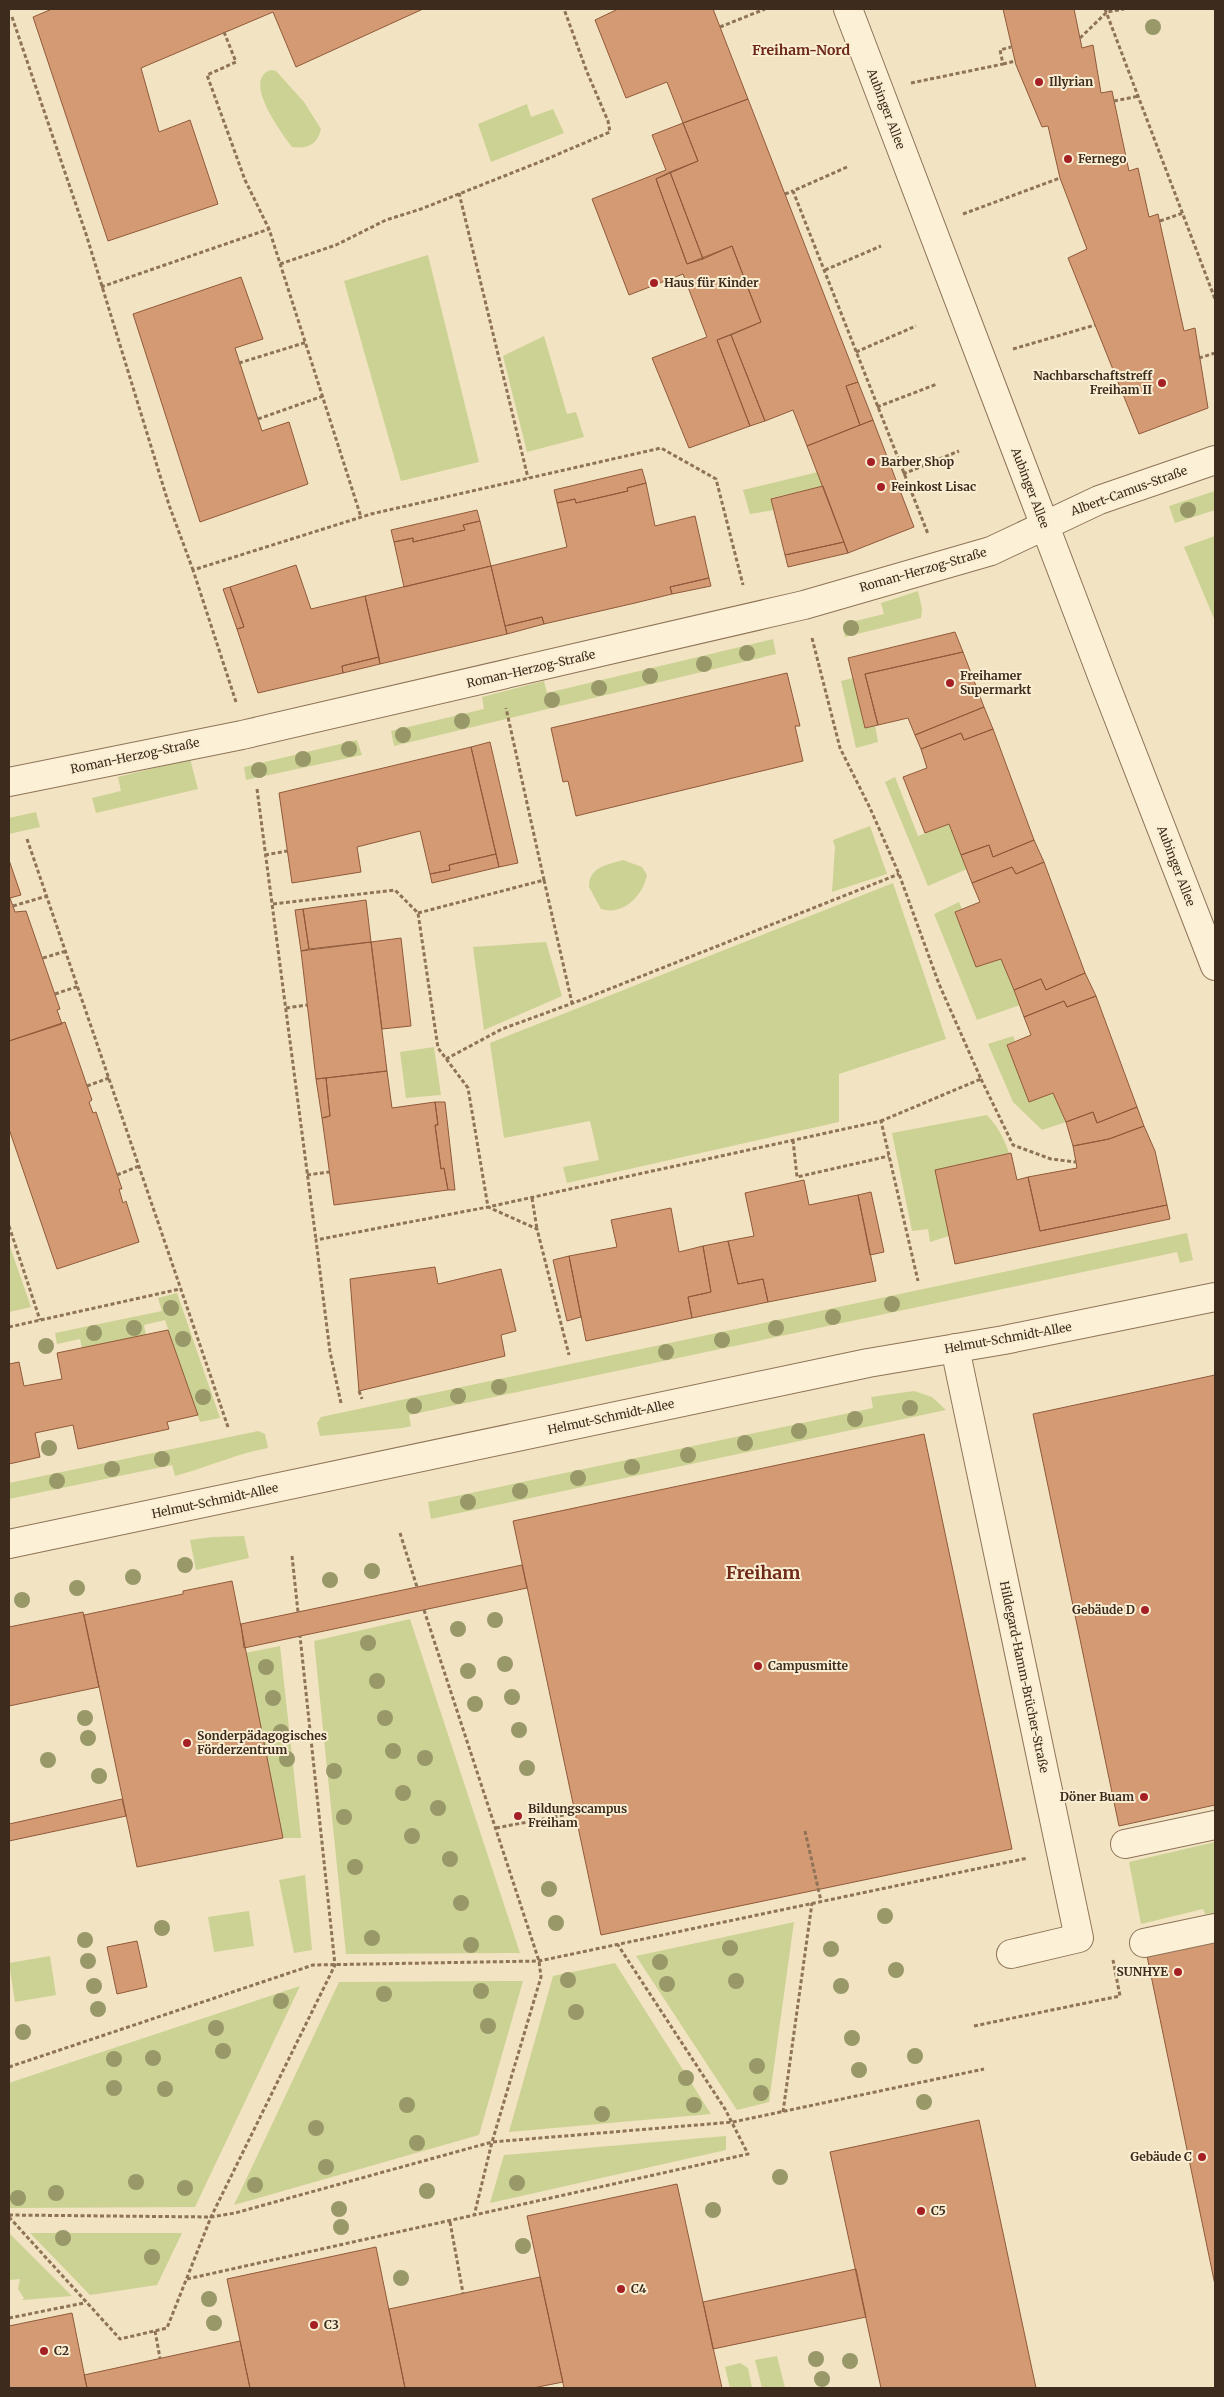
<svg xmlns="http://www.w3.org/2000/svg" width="1224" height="2397" font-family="Merriweather,serif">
	<rect width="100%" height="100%" fill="#f2e3c2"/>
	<!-- green -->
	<path fill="#ccd294" d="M271 70 276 71 304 102 321 129C317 145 308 149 292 147 282 134 241 79 271 70Z
		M527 104 531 117 553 109 564 133 491 162 478 124Z
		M428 255 479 462 401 481 344 281Z
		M544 336 567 414 576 412 584 437 527 452 503 356Z
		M818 472 823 486 772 498 774 510 750 514 743 490Z
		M1215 491V510L1175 523 1169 506Z
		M1215 536V621L1184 547Z
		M918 591 922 609 921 618 845 637 843 624 884 614 881 603Z
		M773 639 776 654 394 746 391 731 484 709 482 697 544 681 547 693Z
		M853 678 865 727 875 725 878 742 856 748 841 681Z
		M357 740 362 755 246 780 244 767Z
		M190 759 198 789 96 813 92 798 121 791 118 777Z
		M895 777 918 836 949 824 967 869 928 886 885 782Z
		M36 812 40 827 9 834V818Z
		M870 826 887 874 832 892 835 847 833 840Z
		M623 860 642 867 647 875C643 895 624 916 601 909L589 887C589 867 606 865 623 860Z
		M893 883 946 1039 839 1074V1122L567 1183 563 1167 599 1160 590 1121 504 1138 490 1043Z
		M959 902 962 909 955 912 976 967 1001 959 1020 1005 977 1020 934 914Z
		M546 942 562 996 484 1030 473 947Z
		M1013 1036 1015 1041 1007 1045 1029 1101 1053 1093 1066 1122 1042 1130 1013 1102 988 1044Z
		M434 1047 441 1095 406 1098 400 1052Z
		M987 1115C998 1127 1004 1138 1009 1153L936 1170 949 1236 930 1242 928 1229 912 1231 892 1133Z
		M1187 1233 1193 1260 1180 1263 1177 1252 409 1415 411 1426 403 1428 320 1436 317 1423 321 1417Z
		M9 1244 31 1307 9 1312Z
		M177 1293 220 1418 200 1422 165 1320 144 1325 146 1335 82 1348 80 1339 57 1344 55 1333 162 1311 158 1298Z
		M914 1391 932 1397 946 1410 431 1519 428 1502 873 1408 871 1397Z
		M258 1431 265 1434 268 1448C236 1454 206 1468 175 1476L172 1465 9 1499V1483Z
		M244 1536 249 1558 196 1570 190 1540 213 1537Z
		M410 1619 520 1953 346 1954 314 1641Z
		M280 1646 301 1838H283L245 1653Z
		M1215 1842V1913L1205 1914 1203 1909 1141 1924 1129 1862Z
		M305 1875 312 1950 294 1953 279 1880Z
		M249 1911 254 1946 214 1952 208 1917Z
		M794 1922 769 2102 737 2110 636 1956Z
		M50 1956 56 1995 15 2002 9 1963Z
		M615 1963 711 2114 509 2132 553 1976Z
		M523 1981 479 2135 234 2205 339 1982Z
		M300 1986 195 2207 9 2208V2083Z
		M726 2136V2150L490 2203 504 2155Z
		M9 2233 72 2296 22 2300 24 2298 18 2289 20 2279 9 2280Z
		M30 2233H182L157 2285 90 2295Z
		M777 2356 785 2388H762L755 2360Z
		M740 2363 748 2368 752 2388H730L725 2367Z"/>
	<!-- building -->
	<path fill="#d49a74" stroke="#905a3a" d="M52 9H423L296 67 273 12 141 68 159 132 190 120 218 204 108 241 33 17Z
		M618 9H713L748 99 683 123 667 82 626 98 595 20Z
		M1003 9H1074L1082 48 1093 45 1101 93 1112 91 1129 171 1138 168 1149 217 1158 214 1184 331 1195 328 1208 408 1139 434 1068 258 1087 249 1060 178 1048 126 1042 127 1016 65Z
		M748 99 858 382 846 386 860 425 807 446 793 410 765 421 731 335 761 322 732 246 703 259 670 172 698 161 683 123Z
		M683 123 698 161 656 179 687 264 732 246 761 322 717 340 750 426 689 448 652 358 707 337 683 274 629 295 592 199 666 170 652 135Z
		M670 172 703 259 687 264 656 179Z
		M241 277 263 339 235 348 258 419 262 431 289 422 308 484 200 522 133 314Z
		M731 335 765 421 750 426 717 340Z
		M858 382 873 420 860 425 846 386Z
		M873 420 914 527 848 553 807 446Z
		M642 469 646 483 627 488 628 491 576 503 575 499 557 503 554 490Z
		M646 483 655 526 695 516 709 578 670 587 672 594 635 603 544 624 542 617 505 626 491 566 567 547 557 503 575 499 576 503 628 491 627 488Z
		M823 486 844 542 785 555 771 499Z
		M477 510 480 521 463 525 465 530 413 542V538L394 542 391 530Z
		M480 521 491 566 404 587 394 542 413 538V542L465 530 463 525Z
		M844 542 848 553 788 567 785 555Z
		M296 565 311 609 365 596 379 657 342 666 343 673 258 693 237 629 244 627 230 587Z
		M491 566 507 634 380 664 365 596Z
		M709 578 711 586 672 594 670 587Z
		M230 587 244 627 237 629 223 589Z
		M542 617 544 624 507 634 505 626Z
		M955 632 963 652 865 674 878 725 865 728 848 658Z
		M963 652 984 707 915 735 908 718 878 725 865 674Z
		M379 657 380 664 343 673 342 666Z
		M787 673 800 726H795L803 761 576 816 568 781 563 782 551 728Z
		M984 707 993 729 964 740 961 733 921 749 915 735Z
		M993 729 1034 840 993 857 989 845 961 855 949 824 925 833 903 777 927 768 921 749 961 733 964 740Z
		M490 742 518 863 499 867 471 747Z
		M471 747 496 854 449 865 450 870 430 874 420 831 357 847 361 872 292 883 279 793Z
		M1034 840 1044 862 1016 874 1012 867 972 883 961 855 989 845 993 857Z
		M496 854 499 867 432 883 430 874 450 870 449 865Z
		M9 860 21 895 10 898 15 912 26 911 60 1009 57 1010 62 1024 9 1041Z
		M1044 862 1085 973 1046 990 1041 979 1014 990 1001 959 976 967 955 912 980 902 972 883 1012 867 1016 874Z
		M366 900 371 942 309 949 303 909Z
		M303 909 309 949 301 951 295 910Z
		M401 938 411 1026 382 1029 371 942Z
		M371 942 387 1071 316 1079 301 951Z
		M1085 973 1096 996 1067 1007 1064 1001 1024 1017 1014 990 1041 979 1046 990Z
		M1096 996 1137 1107 1097 1123 1093 1112 1066 1122 1053 1093 1029 1102 1007 1045 1031 1035 1024 1017 1064 1001 1067 1007Z
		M65 1022 92 1100 89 1102 93 1113 96 1112 122 1189H119L123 1203 126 1201 139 1242 57 1269 9 1129V1041Z
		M387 1071 392 1108 435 1102 438 1125H435L441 1169 444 1168 448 1190 334 1205 322 1118 330 1116 326 1078Z
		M326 1078 330 1116 322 1118 316 1079Z
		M435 1102H445L455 1190H448L444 1168 441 1169 435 1125H438Z
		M1137 1107 1144 1126 1109 1139 1073 1146 1066 1122 1093 1112 1097 1123Z
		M1144 1126 1155 1151 1167 1205 1040 1231 1028 1177 1077 1168 1073 1146 1109 1139Z
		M1011 1153 1017 1180 1028 1177 1040 1231 1167 1205 1170 1219 955 1264 935 1170Z
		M804 1180 809 1205 858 1195 876 1281 768 1302 763 1279 738 1284 728 1241 754 1236 745 1193Z
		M871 1192 884 1252 870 1255 858 1195Z
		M671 1208 679 1252 703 1246 711 1292 688 1297 692 1318 586 1341 569 1256 617 1247 611 1220Z
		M728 1241 738 1284 763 1279 768 1302 692 1318 688 1297 711 1292 703 1246Z
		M569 1256 581 1317 567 1321 553 1260Z
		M435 1267 438 1284 501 1269 516 1331 501 1335 505 1356 359 1391 350 1279Z
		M168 1330 198 1415 167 1422 169 1429 78 1449 73 1425 35 1433 40 1457 9 1464V1364L19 1362 24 1386 62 1379 57 1353Z
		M1215 1375V1805L1119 1826 1033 1414Z
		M924 1434 1012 1849 601 1935 513 1521Z
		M522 1565 527 1588 244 1648 241 1624Z
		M232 1581 283 1838 137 1867 84 1615 183 1594V1591Z
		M83 1612 99 1687 9 1706V1627Z
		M122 1799 126 1816 9 1841V1824Z
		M137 1941 147 1987 117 1994 107 1947Z
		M1215 1942V2285L1147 1956Z
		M979 2120 1036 2388H881L830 2152Z
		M677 2184 722 2388H564L527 2216Z
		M376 2247 405 2388H250L227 2279Z
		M856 2269 866 2317 713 2349 703 2302Z
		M540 2277 563 2382 533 2388H405L389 2309Z
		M72 2313 87 2388H9V2326Z
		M240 2341 250 2388H87L84 2375Z"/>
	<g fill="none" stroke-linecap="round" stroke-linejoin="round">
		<defs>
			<path id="minor" d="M848 9 1104 681 1215 966
				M9 782 242 735 804 605 991 551 1099 500 1215 460
				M955 1348 1079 1938 1011 1954
				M9 1544 868 1363 1004 1340 1215 1297
				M1125 1844 1215 1825
				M1144 1943 1215 1928"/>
		</defs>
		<!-- minor casing -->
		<use href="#minor" stroke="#8e7357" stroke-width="30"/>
		<!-- path -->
		<path stroke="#8e7357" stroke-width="3" stroke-dasharray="4 2.5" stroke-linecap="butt" d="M1105 9 1215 299
			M12 17 86 234 169 505 193 570
			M720 27 765 9
			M224 32 236 62 207 75 245 180 269 229 361 517
			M1080 38 1107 12 1124 9
			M1003 64 1015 61
			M911 83 1003 64 1000 50 1011 47
			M1114 101 1139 96
			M847 167 793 191 928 534
			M459 193 528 478
			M785 194 793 191
			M963 214 1060 178
			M1160 221 1183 213
			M280 264 336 245 386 220 421 209 542 161 610 132 608 121 587 72 564 9
			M825 270 881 246
			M101 287 269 229
			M1013 349 1095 325
			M856 352 916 326
			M1199 358 1215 353
			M239 363 307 342
			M877 407 937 384
			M258 419 323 396
			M903 474 959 451
			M812 638 840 748 870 808 899 874 939 984 981 1079 881 1121
			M236 702 193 570 371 514 661 448 716 479 743 585
			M257 789 316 1240
			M27 839 228 1427
			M265 855 287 851
			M544 880 572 1003
			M273 904 395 890 418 913 438 1048 468 1088 488 1207 537 1229 569 1355
			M13 906 47 896
			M418 913 544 880 506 708
			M43 958 66 951
			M55 994 79 986
			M286 1008 307 1005
			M446 1059 502 1029 584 999 899 874
			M981 1079 1013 1145 1051 1159 1076 1162
			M87 1086 109 1078
			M793 1140 797 1177 889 1156
			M117 1175 139 1166
			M307 1175 329 1172
			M532 1198 537 1229
			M9 1226 40 1320
			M9 1327 180 1289
			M359 1391 362 1399
			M341 1403 330 1352 316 1240 488 1207 881 1121 918 1281
			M400 1533 417 1587
			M292 1556 298 1612
			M424 1610 539 1961 541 1977 492 2142 474 2216
			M496 1828 575 1813
			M805 1831 821 1901
			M974 2026 1120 1996 1113 1960
			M9 2067 313 1965 539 1961 1028 1858
			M783 2112 812 1903
			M9 2215 211 2217 235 2213 492 2142 733 2122 984 2069
			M9 2217 120 2339 167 2328 211 2217 335 1965 300 1636
			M450 2222 463 2293
			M187 2279 748 2154 725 2109 618 1945
			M9 2318 84 2303
			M155 2331 160 2358"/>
		<!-- minor -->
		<use href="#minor" stroke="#fcf0d6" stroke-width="28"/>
	</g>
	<!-- trees -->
	<g fill="#989869">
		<circle cx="1153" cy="27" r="8"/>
		<circle cx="1188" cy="510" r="8"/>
		<circle cx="851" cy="628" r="8"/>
		<circle cx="747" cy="653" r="8"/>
		<circle cx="704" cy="664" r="8"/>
		<circle cx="650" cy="676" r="8"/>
		<circle cx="599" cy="688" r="8"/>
		<circle cx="552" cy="700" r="8"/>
		<circle cx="462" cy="721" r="8"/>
		<circle cx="403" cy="735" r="8"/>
		<circle cx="349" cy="749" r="8"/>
		<circle cx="303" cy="759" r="8"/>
		<circle cx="259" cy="770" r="8"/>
		<circle cx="892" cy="1304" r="8"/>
		<circle cx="171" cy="1308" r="8"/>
		<circle cx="833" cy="1317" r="8"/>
		<circle cx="134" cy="1328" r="8"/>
		<circle cx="776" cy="1328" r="8"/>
		<circle cx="94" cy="1333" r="8"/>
		<circle cx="183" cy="1339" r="8"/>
		<circle cx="722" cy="1340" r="8"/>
		<circle cx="46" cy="1346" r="8"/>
		<circle cx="666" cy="1352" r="8"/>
		<circle cx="499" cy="1387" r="8"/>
		<circle cx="458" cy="1396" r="8"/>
		<circle cx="203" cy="1397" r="8"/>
		<circle cx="414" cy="1406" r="8"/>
		<circle cx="910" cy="1408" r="8"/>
		<circle cx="855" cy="1419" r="8"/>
		<circle cx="799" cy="1431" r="8"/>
		<circle cx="745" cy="1443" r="8"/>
		<circle cx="49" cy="1448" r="8"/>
		<circle cx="688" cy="1455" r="8"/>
		<circle cx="162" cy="1459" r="8"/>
		<circle cx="632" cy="1467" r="8"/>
		<circle cx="112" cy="1469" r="8"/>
		<circle cx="578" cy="1478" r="8"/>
		<circle cx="57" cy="1481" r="8"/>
		<circle cx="520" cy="1491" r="8"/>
		<circle cx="468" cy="1502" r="8"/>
		<circle cx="185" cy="1565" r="8"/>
		<circle cx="372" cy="1571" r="8"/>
		<circle cx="133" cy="1577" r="8"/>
		<circle cx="330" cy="1580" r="8"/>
		<circle cx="77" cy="1588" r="8"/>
		<circle cx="22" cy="1600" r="8"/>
		<circle cx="495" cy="1620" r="8"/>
		<circle cx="458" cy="1629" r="8"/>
		<circle cx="368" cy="1643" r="8"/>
		<circle cx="505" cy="1664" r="8"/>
		<circle cx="266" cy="1667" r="8"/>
		<circle cx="468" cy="1671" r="8"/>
		<circle cx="377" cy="1681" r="8"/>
		<circle cx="512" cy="1697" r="8"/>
		<circle cx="273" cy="1698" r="8"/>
		<circle cx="475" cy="1704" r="8"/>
		<circle cx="85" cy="1718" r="8"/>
		<circle cx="385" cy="1718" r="8"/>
		<circle cx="519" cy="1730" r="8"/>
		<circle cx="281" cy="1732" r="8"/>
		<circle cx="88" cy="1738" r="8"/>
		<circle cx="393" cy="1751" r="8"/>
		<circle cx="425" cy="1758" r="8"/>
		<circle cx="287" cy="1759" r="8"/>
		<circle cx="48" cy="1760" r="8"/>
		<circle cx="527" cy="1768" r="8"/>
		<circle cx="334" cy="1771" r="8"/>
		<circle cx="99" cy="1776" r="8"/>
		<circle cx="403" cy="1793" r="8"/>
		<circle cx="438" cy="1808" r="8"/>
		<circle cx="344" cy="1817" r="8"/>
		<circle cx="412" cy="1836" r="8"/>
		<circle cx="450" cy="1859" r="8"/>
		<circle cx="355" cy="1867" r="8"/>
		<circle cx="549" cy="1889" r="8"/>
		<circle cx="461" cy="1903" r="8"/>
		<circle cx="885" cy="1916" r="8"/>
		<circle cx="556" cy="1923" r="8"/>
		<circle cx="162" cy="1928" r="8"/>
		<circle cx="372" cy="1938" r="8"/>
		<circle cx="85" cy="1940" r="8"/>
		<circle cx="471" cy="1945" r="8"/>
		<circle cx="730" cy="1948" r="8"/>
		<circle cx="831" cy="1949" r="8"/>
		<circle cx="88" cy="1961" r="8"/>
		<circle cx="660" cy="1962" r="8"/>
		<circle cx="896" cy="1970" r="8"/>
		<circle cx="568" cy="1980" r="8"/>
		<circle cx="736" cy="1981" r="8"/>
		<circle cx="667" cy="1984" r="8"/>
		<circle cx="94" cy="1986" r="8"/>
		<circle cx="841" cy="1986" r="8"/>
		<circle cx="481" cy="1991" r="8"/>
		<circle cx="384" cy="1994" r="8"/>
		<circle cx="281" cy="2001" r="8"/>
		<circle cx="98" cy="2009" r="8"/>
		<circle cx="576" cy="2012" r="8"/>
		<circle cx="488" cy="2026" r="8"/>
		<circle cx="216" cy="2028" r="8"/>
		<circle cx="23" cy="2032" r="8"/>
		<circle cx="852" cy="2038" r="8"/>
		<circle cx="223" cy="2051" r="8"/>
		<circle cx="915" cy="2056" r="8"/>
		<circle cx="153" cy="2058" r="8"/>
		<circle cx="114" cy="2059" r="8"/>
		<circle cx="757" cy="2066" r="8"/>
		<circle cx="859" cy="2070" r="8"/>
		<circle cx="686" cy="2078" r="8"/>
		<circle cx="114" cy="2088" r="8"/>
		<circle cx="165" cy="2089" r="8"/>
		<circle cx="761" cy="2093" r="8"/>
		<circle cx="924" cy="2102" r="8"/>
		<circle cx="407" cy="2105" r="8"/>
		<circle cx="694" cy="2105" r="8"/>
		<circle cx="602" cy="2114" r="8"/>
		<circle cx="316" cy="2128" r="8"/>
		<circle cx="417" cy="2143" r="8"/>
		<circle cx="326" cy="2167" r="8"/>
		<circle cx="780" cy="2177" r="8"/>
		<circle cx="136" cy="2182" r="8"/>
		<circle cx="517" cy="2183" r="8"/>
		<circle cx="255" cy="2185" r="8"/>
		<circle cx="185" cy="2188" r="8"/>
		<circle cx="427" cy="2191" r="8"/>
		<circle cx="56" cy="2193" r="8"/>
		<circle cx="18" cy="2198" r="8"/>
		<circle cx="339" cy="2209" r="8"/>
		<circle cx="713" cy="2210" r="8"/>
		<circle cx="341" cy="2227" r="8"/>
		<circle cx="63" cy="2238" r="8"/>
		<circle cx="523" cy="2246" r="8"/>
		<circle cx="152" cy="2257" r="8"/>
		<circle cx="401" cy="2278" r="8"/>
		<circle cx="209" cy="2299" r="8"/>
		<circle cx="214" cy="2323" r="8"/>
		<circle cx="816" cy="2359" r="8"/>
		<circle cx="850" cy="2361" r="8"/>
		<circle cx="822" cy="2379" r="8"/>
	</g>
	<!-- markers -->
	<g fill="#a42024" stroke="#f9edd2" stroke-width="2">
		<circle cx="1039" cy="82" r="5"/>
		<circle cx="1068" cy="159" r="5"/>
		<circle cx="654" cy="283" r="5"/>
		<circle cx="1162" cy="383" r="5"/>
		<circle cx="871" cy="462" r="5"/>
		<circle cx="881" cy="487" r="5"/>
		<circle cx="950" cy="683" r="5"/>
		<circle cx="1145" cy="1610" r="5"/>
		<circle cx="758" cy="1666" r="5"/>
		<circle cx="187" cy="1743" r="5"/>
		<circle cx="1144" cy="1797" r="5"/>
		<circle cx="518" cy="1816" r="5"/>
		<circle cx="1178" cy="1972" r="5"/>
		<circle cx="1202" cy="2157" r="5"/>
		<circle cx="921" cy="2211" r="5"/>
		<circle cx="621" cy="2289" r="5"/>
		<circle cx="314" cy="2325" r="5"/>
		<circle cx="44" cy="2351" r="5"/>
	</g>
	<g text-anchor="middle" stroke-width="4" stroke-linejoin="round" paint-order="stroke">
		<!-- poi labels -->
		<g font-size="12" font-weight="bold" fill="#3d2b1d" stroke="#f9edd2" text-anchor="start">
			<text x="1049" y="86">Illyrian</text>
			<text x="1078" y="163">Fernego</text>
			<text x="664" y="287">Haus für Kinder</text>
			<text x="1152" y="380" text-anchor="end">Nachbarschaftstreff<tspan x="1152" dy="14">Freiham II</tspan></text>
			<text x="881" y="466">Barber Shop</text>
			<text x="891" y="491">Feinkost Lisac</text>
			<text x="960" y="680">Freihamer<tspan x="960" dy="14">Supermarkt</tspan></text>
			<text x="1135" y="1614" text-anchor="end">Gebäude D</text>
			<text x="768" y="1670">Campusmitte</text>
			<text x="197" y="1740">Sonderpädagogisches<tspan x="197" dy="14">Förderzentrum</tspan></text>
			<text x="1134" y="1801" text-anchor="end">Döner Buam</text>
			<text x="528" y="1813">Bildungscampus<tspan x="528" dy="14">Freiham</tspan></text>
			<text x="1168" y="1976" text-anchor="end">SUNHYE</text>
			<text x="1192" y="2161" text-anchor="end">Gebäude C</text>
			<text x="931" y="2215">C5</text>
			<text x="631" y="2293">C4</text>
			<text x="324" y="2329">C3</text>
			<text x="54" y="2355">C2</text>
		</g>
		<!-- street labels -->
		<g font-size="12" fill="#3d2b1d" stroke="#f9edd2">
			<text transform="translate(886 109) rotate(69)" y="4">Aubinger Allee</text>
			<text transform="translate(1030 488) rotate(69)" y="4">Aubinger Allee</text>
			<text transform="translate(1129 491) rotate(-20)" y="4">Albert-Camus-Straße</text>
			<text transform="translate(923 570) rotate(-16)" y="4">Roman-Herzog-Straße</text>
			<text transform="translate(531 669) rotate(-13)" y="4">Roman-Herzog-Straße</text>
			<text transform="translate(135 756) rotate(-12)" y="4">Roman-Herzog-Straße</text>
			<text transform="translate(1176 866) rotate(69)" y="4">Aubinger Allee</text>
			<text transform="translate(1008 1338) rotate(-10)" y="4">Helmut-Schmidt-Allee</text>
			<text transform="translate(611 1417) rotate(-12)" y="4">Helmut-Schmidt-Allee</text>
			<text transform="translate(215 1501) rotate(-12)" y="4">Helmut-Schmidt-Allee</text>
			<text transform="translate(1024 1677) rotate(78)" y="4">Hildegard-Hamm-Brücher-Straße</text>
		</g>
		<!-- neighbourhood labels -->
		<g font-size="14" font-weight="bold" fill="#6e2817" stroke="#f9edd2">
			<text x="801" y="55">Freiham-Nord</text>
		</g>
		<!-- district labels -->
		<g font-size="18" font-weight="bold" fill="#6e2817" stroke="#f9edd2">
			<text x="763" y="1579">Freiham</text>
		</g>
	</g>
	<!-- border -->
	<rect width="1224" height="2397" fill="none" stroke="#3d2b1d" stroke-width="20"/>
</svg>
